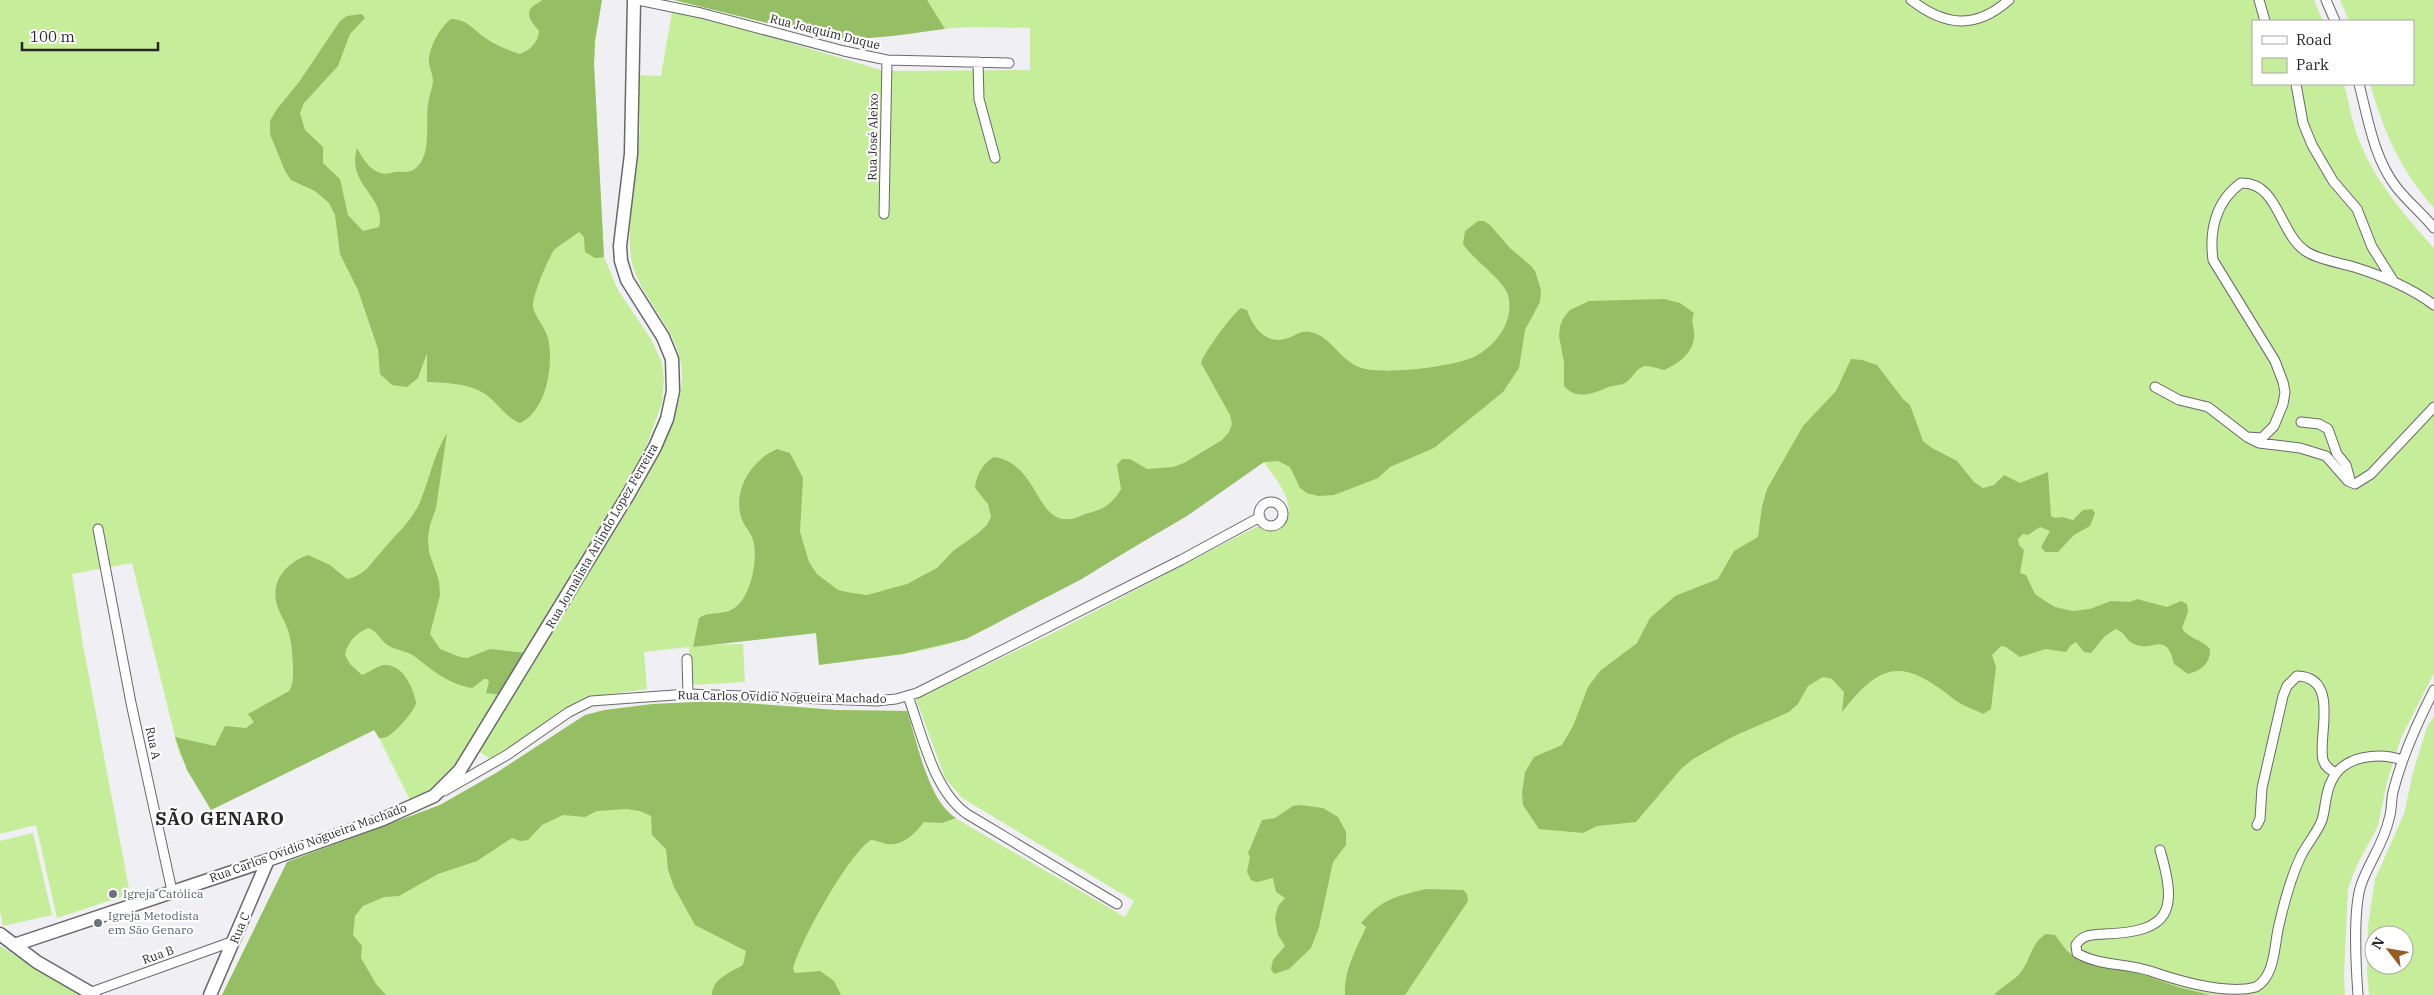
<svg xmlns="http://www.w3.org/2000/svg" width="2434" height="995" font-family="'IBM Plex Serif',serif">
	<rect width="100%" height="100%" fill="#f0eff3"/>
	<!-- green -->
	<path fill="#c6ee9a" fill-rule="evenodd" d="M0 0H602L595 41 594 64 604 257 618 290 651 339 662 363 664 380 662 403 643 455 623 492 459 764 430 793 411 802 375 730 211 810 179 753 132 563 72 574 83 645 130 894 57 918 36 825 0 834Z
		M674 0H2314L2323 21H2253V84H2344C2349 102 2352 123 2359 140 2375 181 2405 216 2434 248V673L2401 738 2387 782 2378 826 2357 865 2348 888 2344 975 2345 995H222L287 862 440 805 496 773 585 715 605 710 653 704 720 701 836 710 907 711C917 741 927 794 950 815L1125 917 1134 901 962 798 945 778 916 699 1059 630 1258 526C1263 529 1271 531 1277 528 1306 513 1274 477 1264 462 1188 515 1111 564 1028 606 1008 616 986 631 965 639 918 655 868 658 819 665L816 633 704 645 743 644 745 682 691 685 689 647 644 652 647 689 584 698 564 709 539 728 490 759 479 751C515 695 549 638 584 581 613 533 683 432 682 376 682 331 643 304 632 263 625 236 637 170 639 140 641 118 639 97 639 75L661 76 672 11 748 30 881 70 898 71 1030 70V28C1002 28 973 26 944 29 905 32 868 41 828 38Z
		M2340 0H2434V208C2399 168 2385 134 2370 84H2413V21H2349Z
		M2434 716V995H2369L2367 973 2368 925 2375 879 2404 814 2413 772 2427 727ZM2374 935H2404V965H2374Z
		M33 833 52 915 3 926 0 912V841Z
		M0 946 80 995H0Z"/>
	<!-- forest -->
	<path fill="#96be65" d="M542 0H602L595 41 594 64 604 257 595 258 585 252 584 237 579 232C575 235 556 248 554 250 548 259 532 296 533 307 535 317 545 327 548 338 554 363 547 411 520 423 507 418 499 405 488 396 471 383 448 383 427 382V353L418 378 407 387 392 385 380 374 378 349 358 290 340 254 335 215 329 203 315 191 291 180 285 171 270 134V121L277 109 299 82 340 21 347 16 362 14 365 18 350 34 338 66 304 103 300 113 305 130 323 147V163L340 179 348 215 363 231 379 227C387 196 346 186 357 148 364 161 374 177 391 173 398 170 406 174 413 170 433 158 425 123 428 104 429 97 432 89 433 82 433 75 430 69 429 63 428 49 440 27 451 19 466 19 473 29 484 37 495 45 507 50 520 54 530 50 538 43 539 31 534 24 524 16 532 7 535 4 539 3 542 0Z
		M674 0H927L945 29C906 34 868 41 828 38Z
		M1478 221H1484L1490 225 1510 248 1531 266 1535 271 1541 290 1540 302 1525 330 1519 368 1503 392 1434 448 1390 467 1378 478 1334 495 1318 496 1307 493 1300 488 1290 467 1278 461 1264 462 1187 516 1129 550 1080 580 966 639 903 654 819 665 816 633 693 647 699 618C711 610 725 617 737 606 751 593 757 563 754 544 753 534 744 527 741 517 733 489 752 460 777 449L790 453 803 478 800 532 809 562 817 574 838 590 852 593 867 595 907 584 937 568 953 551 977 534 987 525 991 517 988 504 975 488C976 475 983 463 994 457 1038 463 1036 524 1070 519 1075 519 1080 516 1085 514 1102 510 1112 505 1121 489L1117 465 1122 459H1130L1147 469 1173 467 1184 463 1222 440 1229 432 1232 424 1230 415 1201 363C1203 354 1233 313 1241 308L1247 310C1253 328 1267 346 1288 338 1296 336 1301 330 1310 332 1332 336 1340 362 1362 368 1386 375 1451 367 1474 357 1496 346 1515 321 1508 295 1502 278 1474 261 1463 244L1465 231Z
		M1664 299 1680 303 1694 313C1691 321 1693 324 1694 332 1696 351 1679 364 1664 370 1657 369 1648 364 1642 367 1635 370 1632 379 1625 383 1619 386 1612 385 1606 388 1592 394 1576 400 1564 386V362L1559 336 1560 326 1564 317 1570 310 1589 301Z
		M1851 359 1862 360 1877 365 1903 399 1910 405 1923 441 1932 448 1957 461 1974 482 1983 488 1994 485 2004 475 2020 483 2048 472 2051 516 2055 518 2062 517 2073 520 2083 510 2092 509 2095 513 2090 526 2074 535 2058 552H2045L2041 547 2050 531 2040 527 2028 535 2023 534 2018 539 2019 545 2024 550 2020 573 2026 575 2035 594 2045 601 2055 607 2073 611 2090 609 2111 601 2130 602 2137 599 2167 607 2181 601 2187 604 2188 612 2182 628C2188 639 2202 639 2210 649 2210 664 2202 670 2188 674L2174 664C2166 629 2153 653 2134 644 2126 641 2126 633 2116 629L2105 636 2091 653 2084 652 2076 642 2070 646 2066 652 2046 649 2020 657 2006 647 2001 646 1992 655 1996 667 1991 709 1983 714C1974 709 1963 706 1955 700 1905 660 1883 659 1842 712L1844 692 1832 679 1823 677 1808 686 1798 704 1789 712 1734 736 1693 759 1681 769 1636 822 1597 826 1583 833 1539 829 1523 805 1522 793 1525 772 1534 757 1562 745 1573 726 1588 687 1600 671 1637 643 1650 618 1675 596 1718 579 1734 551 1758 537 1762 506 1767 489 1803 426 1836 391Z
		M447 433 436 508 430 525 428 538 429 552 439 581 440 595 430 634 440 649 460 657 467 658 490 649 527 653 502 695 486 693 489 682 487 679H484L472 688C448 684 432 670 414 656 407 651 396 650 389 646 381 641 378 632 369 628 356 632 347 643 345 655L350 664 362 675C370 672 379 664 387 665 405 667 413 689 416 702 417 709 393 735 386 737 384 738 381 738 379 738L374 730 211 810 187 770 175 737 215 746 225 726 246 728 254 722 248 714 289 691C294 683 293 675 293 665 292 655 292 644 289 634 287 624 280 615 277 605 270 581 286 563 308 555L330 565 347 579C366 575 370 564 382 551 395 535 412 521 420 502 430 478 433 456 447 433Z
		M720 701 836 710 907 711C917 741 928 801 956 818L942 823 924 822C914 834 904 846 887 844 881 843 877 840 871 840 849 853 799 943 793 969L795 973 820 971 834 981 841 995H712C712 979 731 972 743 965L746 951 695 925 674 887 668 870 666 849 652 835 651 816 640 811 626 809 597 811 585 817 563 815 542 825 528 840 520 841 512 838 477 861 438 874 399 896 384 897 363 906 355 916 353 935 362 946 361 958 376 984 386 995H222L287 862 440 805 496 773 585 715 605 710 653 704Z
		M1300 805 1323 808 1338 817 1346 832V845L1333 862 1319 927 1311 948 1289 969 1274 974 1271 969 1273 960 1285 946 1278 935 1275 918 1278 906 1285 898 1276 892 1273 878 1257 882 1251 880 1247 872 1250 857 1248 853 1262 820 1275 818 1293 806Z
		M1426 889 1463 890 1467 894 1468 901 1405 995H1345C1343 971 1357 948 1366 927L1361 923C1382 899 1396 896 1426 889Z
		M2046 934 2055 935 2067 951 2075 957 2135 972 2178 987 2210 995H1994C2002 986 2014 981 2021 972 2031 959 2031 943 2046 934Z"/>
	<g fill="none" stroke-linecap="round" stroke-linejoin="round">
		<defs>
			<path id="street" d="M638 0 701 13 844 51 887 60 1009 63
				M1911 0C1945 26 1975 30 2009 0
				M2259 0 2265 21
				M2326 0 2335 21
				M978 62 979 99 995 158
				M2296 84 2303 123 2312 145 2333 181 2357 209 2372 247 2394 282
				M2359 84C2368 119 2374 159 2397 188 2408 202 2423 214 2434 228
				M884 214 887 60
				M2155 387 2179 400 2208 407 2247 437 2259 443 2300 448 2326 456 2348 481 2355 484 2371 474 2434 407
				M2301 422 2319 424 2328 429 2337 454 2346 465 2350 480
				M2247 437 2262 438 2274 426 2283 404 2285 392 2283 382 2275 361 2213 260C2209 230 2216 201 2241 183 2279 182 2279 235 2307 252 2320 260 2340 263 2354 267 2383 276 2410 287 2434 305
				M1259 514a12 12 0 1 1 24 0a12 12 0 1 1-24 0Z
				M98 529 131 703 172 891
				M687 659 688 694
				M908 696C922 734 933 790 967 814L1117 904
				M444 791 507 755 569 712 591 701 688 694 876 701 896 699 917 693 1181 560 1260 517
				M2257 825 2260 819 2262 788 2283 696 2287 686 2297 676C2341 677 2317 739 2323 760 2325 767 2330 770 2336 773
				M2160 850C2178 911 2171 932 2104 934 2092 935 2083 934 2076 945L2077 953C2099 966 2126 963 2150 971 2179 981 2226 995 2256 987 2276 975 2274 944 2279 925 2284 903 2291 877 2301 856 2307 844 2317 833 2322 820 2326 807 2325 792 2332 780 2344 755 2380 752 2402 760
				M89 993 234 941
				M2358 995C2356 968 2353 909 2361 885 2369 862 2384 843 2389 819 2392 810 2391 801 2393 792 2402 756 2417 723 2434 690"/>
			<path id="secondary" d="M0 934 37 962 94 995
				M14 945 268 860 383 819 434 796 460 770 628 495 655 447 667 419 673 391 672 359 663 337 627 280 621 261 620 246 631 154 634 0
				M210 995 268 860"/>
		</defs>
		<!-- street casing -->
		<use href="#street" stroke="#69696b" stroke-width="11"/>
		<!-- secondary casing -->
		<use href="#secondary" stroke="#69696b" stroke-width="15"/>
		<!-- street -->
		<use href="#street" stroke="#fff" stroke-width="9"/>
		<!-- secondary -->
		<use href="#secondary" stroke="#fff" stroke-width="12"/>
	</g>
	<!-- markers -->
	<g fill="#6b7280" stroke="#fff" stroke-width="2">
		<circle cx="113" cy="894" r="5"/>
		<circle cx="98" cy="923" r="5"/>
	</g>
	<g text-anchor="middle" stroke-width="4.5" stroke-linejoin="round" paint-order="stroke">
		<!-- street labels -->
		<g font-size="12" fill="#282729" stroke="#fff">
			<text transform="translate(825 32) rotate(14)" y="4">Rua Joaquim Duque</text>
			<text transform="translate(873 137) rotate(-89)" y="4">Rua José Aleixo</text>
			<text transform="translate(602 536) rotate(-60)" y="4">Rua Jornalista Arlindo Lopez Ferreira</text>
			<text transform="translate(782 697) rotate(1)" y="4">Rua Carlos Ovídio Nogueira Machado</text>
			<text transform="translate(153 743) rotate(78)" y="4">Rua A</text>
			<text transform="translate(308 843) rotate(-20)" y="4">Rua Carlos Ovídio Nogueira Machado</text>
			<text transform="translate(240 928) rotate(-67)" y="4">Rua C</text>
			<text transform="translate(158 955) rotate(-20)" y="4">Rua B</text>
		</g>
		<!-- worship labels -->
		<g font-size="12" fill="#5b616d" stroke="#fff" text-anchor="start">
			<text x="123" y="898">Igreja Católica</text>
			<text x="108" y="920">Igreja Metodista<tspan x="108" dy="14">em São Genaro</tspan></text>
		</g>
		<!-- district labels -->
		<g font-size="18" font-weight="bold" letter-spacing="1" fill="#282729" stroke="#fff">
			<text x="220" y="825">SÃO GENARO</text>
		</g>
	</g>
	<!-- legend -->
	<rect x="2252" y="20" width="162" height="65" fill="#ffffff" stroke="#a9a9a9"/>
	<rect x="2262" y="36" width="25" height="8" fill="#ffffff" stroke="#a9a9a9"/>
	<text x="2296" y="45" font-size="15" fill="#282729">Road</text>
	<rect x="2262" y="58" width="25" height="15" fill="#c6ee9a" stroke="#a9a9a9"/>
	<text x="2296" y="70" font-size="15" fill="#282729">Park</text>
	<!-- north arrow -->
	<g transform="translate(2389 950) rotate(301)"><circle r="24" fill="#ffffff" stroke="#a9a9a9"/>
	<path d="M0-4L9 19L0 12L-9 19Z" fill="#9a5b22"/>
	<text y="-8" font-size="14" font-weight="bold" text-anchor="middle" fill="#282729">N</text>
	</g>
	<!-- scale -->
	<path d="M22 42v8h136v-8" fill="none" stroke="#282729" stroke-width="2.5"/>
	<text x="30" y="42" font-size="15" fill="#282729" stroke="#ffffff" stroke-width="4" paint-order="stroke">100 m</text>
</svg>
